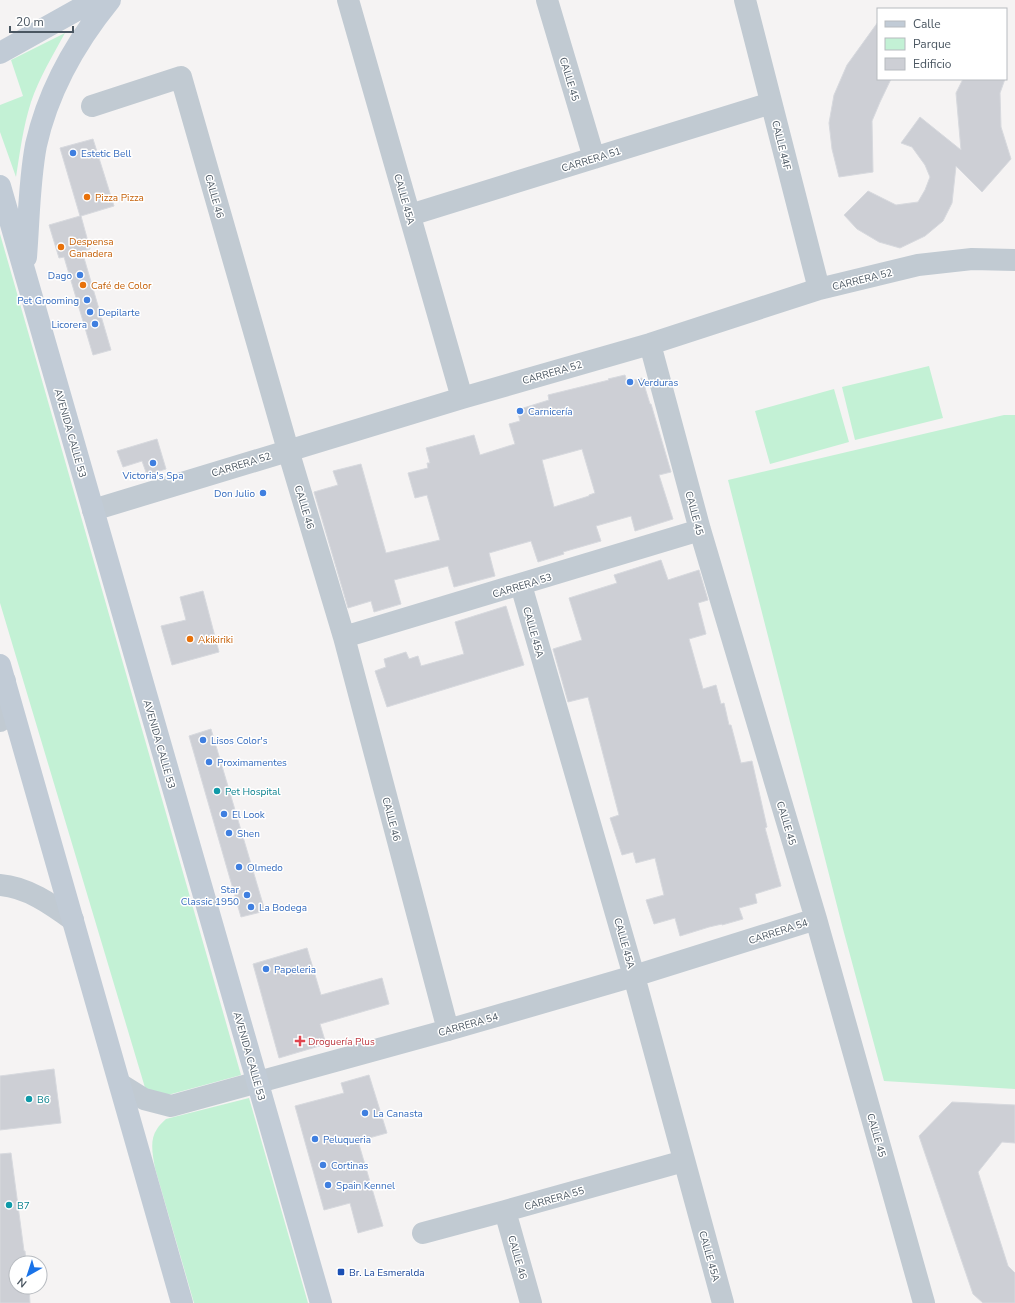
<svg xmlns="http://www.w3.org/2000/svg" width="1015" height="1303" font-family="'Nunito Sans',sans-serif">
	<rect width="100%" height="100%" fill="#f5f3f3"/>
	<!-- green -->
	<path fill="#c3f1d5" d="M65 33C53 55 39 78 31 102 23 127 20 152 16 177L0 132V105L23 96 11 60Z
		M0 234 241 1075 164 1096 146 1091 0 603Z
		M929 366 943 418 855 440 842 387Z
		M834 389 849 442 770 464 755 411Z
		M1004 415H1015V1089L884 1081 843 929 728 480Z
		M249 1098 308 1303H194L155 1168C153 1156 149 1140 157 1129 159 1125 163 1122 166 1119Z"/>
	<!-- building -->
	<path fill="#cdcfd5" stroke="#d7d9de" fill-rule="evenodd" d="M878 22V79H891L880 102 872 121 873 172 839 177 832 149 829 123 834 95 847 65Z
		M963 79H1005L1000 93 1001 127 1011 159 982 192 956 166 952 203 943 221 925 236 900 248 879 242 857 229 844 215 868 191 896 205 918 202 925 190 930 177 925 165 912 147 901 143 920 117 961 150 956 93Z
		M93 139 114 206 81 216 90 249 82 251 111 350 93 355 64 257 59 258 49 225 80 216 60 148Z
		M625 375 627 382 642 378 650 404H651L671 472 659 475 673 519 635 531 631 516 596 526 601 541 563 552 564 554 538 562 531 541 489 553 495 576 454 587 448 566 394 580 401 604 374 612 371 601 348 608 314 492 338 485 333 471 361 464 386 553 440 540 427 495 415 498 408 473 428 468 427 463H430L426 448 474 435 480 455 515 444 509 424 520 421 517 410 549 400 548 395 609 380 608 379ZM582 449 595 493 589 495V496L554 507 542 460Z
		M157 439 166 469 147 475 142 461 123 467 117 451Z
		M661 560 668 580 699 570 708 600 698 603 706 634 689 639 703 689 716 685 721 704 724 703 729 725H731L741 763 752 761 767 827 765 828 781 886 755 894 757 903 739 908 743 919 722 925V924L709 927 680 936 675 918 654 924 646 900 664 895 655 858 636 863 633 852 622 855 610 818 619 815 588 697 568 702 553 649 582 640 569 598 617 583 614 575Z
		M203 591 219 652 172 665 161 626 186 620 180 597Z
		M506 606 524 665 387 707 375 671 386 667 384 659 406 652 409 659 418 656 421 666 464 654 455 622Z
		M211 729 265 911 241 917 189 736Z
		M307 948 321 995 382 978 389 1004 320 1024 326 1044 279 1058 253 964Z
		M54 1069 61 1123 0 1130V1076Z
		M369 1075 387 1133 358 1141 383 1226 358 1233 350 1203 324 1210 295 1106 344 1093 341 1083Z
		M952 1102 1015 1105V1143L1002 1142 978 1172 1008 1266 1015 1273V1303H983L973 1294 919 1136Z
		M11 1153 24 1251H25L26 1263H16V1287H29L30 1303H0V1154Z"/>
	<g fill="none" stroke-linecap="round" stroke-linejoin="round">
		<!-- street -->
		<path stroke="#c1cad2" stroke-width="22" d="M348 0 462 398
			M547 0 594 158
			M745 0 819 289
			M92 106 181 77 288 450 344 637 448 1030
			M410 215 771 103
			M650 344 700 530 816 919 924 1303
			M93 510 462 398 650 344 819 289 918 265 972 259 1015 260
			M521 585 634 976 723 1303
			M344 637 700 530
			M0 721 5 681
			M0 885C27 887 51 904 73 920
			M120 1084 144 1099 171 1106 448 1030 634 976 816 919
			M505 1211 531 1303
			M423 1233 505 1211 684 1161"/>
		<!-- secondary -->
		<path stroke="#c1cbd6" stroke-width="22" d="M0 53 95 0
			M0 186 321 1303
			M26 257C29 220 29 182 36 145 48 91 75 43 110 0
			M0 665 182 1303"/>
	</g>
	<!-- markers -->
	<g fill="#3f7fe0" stroke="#fff" stroke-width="1.5">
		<circle cx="73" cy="153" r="4"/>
		<circle cx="80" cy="275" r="4"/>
		<circle cx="87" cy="300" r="4"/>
		<circle cx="90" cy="312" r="4"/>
		<circle cx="95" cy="324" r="4"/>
		<circle cx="630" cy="382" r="4"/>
		<circle cx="520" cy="411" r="4"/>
		<circle cx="153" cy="463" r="4"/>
		<circle cx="263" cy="493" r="4"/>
		<circle cx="203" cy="740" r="4"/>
		<circle cx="209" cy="762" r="4"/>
		<circle cx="224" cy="814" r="4"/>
		<circle cx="229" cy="833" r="4"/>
		<circle cx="239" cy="867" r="4"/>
		<circle cx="247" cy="895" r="4"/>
		<circle cx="251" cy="907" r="4"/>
		<circle cx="266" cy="969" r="4"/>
		<circle cx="365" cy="1113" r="4"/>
		<circle cx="315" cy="1139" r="4"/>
		<circle cx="323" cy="1165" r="4"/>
		<circle cx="328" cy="1185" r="4"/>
	</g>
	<g fill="#e8710a" stroke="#fff" stroke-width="1.5">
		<circle cx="87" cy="197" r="4"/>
		<circle cx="61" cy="247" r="4"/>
		<circle cx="83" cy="285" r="4"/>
		<circle cx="190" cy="639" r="4"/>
	</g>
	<g fill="#0f9aa8" stroke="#fff" stroke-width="1.5">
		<circle cx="217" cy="791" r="4"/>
		<circle cx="29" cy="1099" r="4"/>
		<circle cx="9" cy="1205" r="4"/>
	</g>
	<path fill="#e0444e" stroke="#fff" stroke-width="1.5" d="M298 1035h4v4h4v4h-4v4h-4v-4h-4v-4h4z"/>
	<rect fill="#1a4fb4" stroke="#fff" stroke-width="1.5" x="337" y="1268" width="8" height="8" rx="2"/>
	<g text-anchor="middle" stroke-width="3" stroke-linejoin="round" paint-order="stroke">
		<!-- street labels -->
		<g font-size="10" fill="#4a5661" stroke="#fff">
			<text transform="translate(570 79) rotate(73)" y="4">CALLE 45</text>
			<text transform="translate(782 145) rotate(76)" y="4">CALLE 44F</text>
			<text transform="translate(591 159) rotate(-17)" y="4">CARRERA 51</text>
			<text transform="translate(215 196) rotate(74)" y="4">CALLE 46</text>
			<text transform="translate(405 199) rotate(74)" y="4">CALLE 45A</text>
			<text transform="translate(862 279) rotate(-14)" y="4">CARRERA 52</text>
			<text transform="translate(552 372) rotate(-16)" y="4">CARRERA 52</text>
			<text transform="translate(71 433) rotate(74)" y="4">AVENIDA CALLE 53</text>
			<text transform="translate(241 464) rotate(-17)" y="4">CARRERA 52</text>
			<text transform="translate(305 507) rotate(73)" y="4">CALLE 46</text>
			<text transform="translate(695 513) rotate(75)" y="4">CALLE 45</text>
			<text transform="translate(522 585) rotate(-17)" y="4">CARRERA 53</text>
			<text transform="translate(534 632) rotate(74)" y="4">CALLE 45A</text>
			<text transform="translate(160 744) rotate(74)" y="4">AVENIDA CALLE 53</text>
			<text transform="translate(392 819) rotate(75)" y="4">CALLE 46</text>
			<text transform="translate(787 823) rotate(73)" y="4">CALLE 45</text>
			<text transform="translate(778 931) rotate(-18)" y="4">CARRERA 54</text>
			<text transform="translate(625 943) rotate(74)" y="4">CALLE 45A</text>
			<text transform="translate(468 1024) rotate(-16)" y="4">CARRERA 54</text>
			<text transform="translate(250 1056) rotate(74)" y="4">AVENIDA CALLE 53</text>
			<text transform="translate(877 1135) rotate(74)" y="4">CALLE 45</text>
			<text transform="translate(554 1198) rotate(-16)" y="4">CARRERA 55</text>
			<text transform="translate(710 1256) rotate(74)" y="4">CALLE 45A</text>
			<text transform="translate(518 1257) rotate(74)" y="4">CALLE 46</text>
		</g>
		<!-- shop labels -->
		<g font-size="10" fill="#366cbe" stroke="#fff" text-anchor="start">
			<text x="81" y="157">Estetic Bell</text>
			<text x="72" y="279" text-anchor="end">Dago</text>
			<text x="79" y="304" text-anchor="end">Pet Grooming</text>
			<text x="98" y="316">Depilarte</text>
			<text x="87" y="328" text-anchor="end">Licorera</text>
			<text x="638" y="386">Verduras</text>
			<text x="528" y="415">Carnicería</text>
			<text x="153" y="479" text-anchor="middle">Victoria's Spa</text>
			<text x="255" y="497" text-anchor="end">Don Julio</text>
			<text x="211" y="744">Lisos Color's</text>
			<text x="217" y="766">Proximamentes</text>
			<text x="232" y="818">El Look</text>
			<text x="237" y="837">Shen</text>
			<text x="247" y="871">Olmedo</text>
			<text x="239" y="893" text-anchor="end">Star<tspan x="239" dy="12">Classic 1950</tspan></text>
			<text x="259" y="911">La Bodega</text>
			<text x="274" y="973">Papeleria</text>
			<text x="373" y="1117">La Canasta</text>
			<text x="323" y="1143">Peluqueria</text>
			<text x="331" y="1169">Cortinas</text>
			<text x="336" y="1189">Spain Kennel</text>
		</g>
		<!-- food labels -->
		<g font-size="10" fill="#c56008" stroke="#fff" text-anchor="start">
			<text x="95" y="201">Pizza Pizza</text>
			<text x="69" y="245">Despensa<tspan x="69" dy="12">Ganadera</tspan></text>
			<text x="91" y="289">Café de Color</text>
			<text x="198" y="643">Akikiriki</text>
		</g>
		<!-- culture labels -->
		<g font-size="10" fill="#0d838f" stroke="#fff" text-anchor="start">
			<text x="225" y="795">Pet Hospital</text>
			<text x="37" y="1103">B6</text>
			<text x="17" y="1209">B7</text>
		</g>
		<!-- health labels -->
		<g font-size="10" fill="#be3a42" stroke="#fff" text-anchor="start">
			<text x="308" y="1045">Droguería Plus</text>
		</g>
		<!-- transit labels -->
		<g font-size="10" fill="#164399" stroke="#fff" text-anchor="start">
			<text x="349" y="1276">Br. La Esmeralda</text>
		</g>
	</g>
	<!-- legend -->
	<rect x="877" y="8" width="130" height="72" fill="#ffffff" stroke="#b7bbc0"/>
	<rect x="885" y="21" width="20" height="6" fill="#c1cbd6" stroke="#b7bbc0"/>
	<text x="913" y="28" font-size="12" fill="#4a5661">Calle</text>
	<rect x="885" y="38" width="20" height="12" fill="#c3f1d5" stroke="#b7bbc0"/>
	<text x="913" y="48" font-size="12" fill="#4a5661">Parque</text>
	<rect x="885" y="58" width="20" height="12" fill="#cdcfd5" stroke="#b7bbc0"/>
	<text x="913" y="68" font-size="12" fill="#4a5661">Edificio</text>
	<!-- north arrow -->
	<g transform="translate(28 1275) rotate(219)"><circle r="19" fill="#ffffff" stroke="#b7bbc0"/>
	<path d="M0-3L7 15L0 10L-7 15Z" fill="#1a73e8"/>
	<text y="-6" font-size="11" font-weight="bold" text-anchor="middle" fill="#4a5661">N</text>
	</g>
	<!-- scale -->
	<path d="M10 26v6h63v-6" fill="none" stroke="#4a5661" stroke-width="2"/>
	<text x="16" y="26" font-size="12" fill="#4a5661" stroke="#ffffff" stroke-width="3" paint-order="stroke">20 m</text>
</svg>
